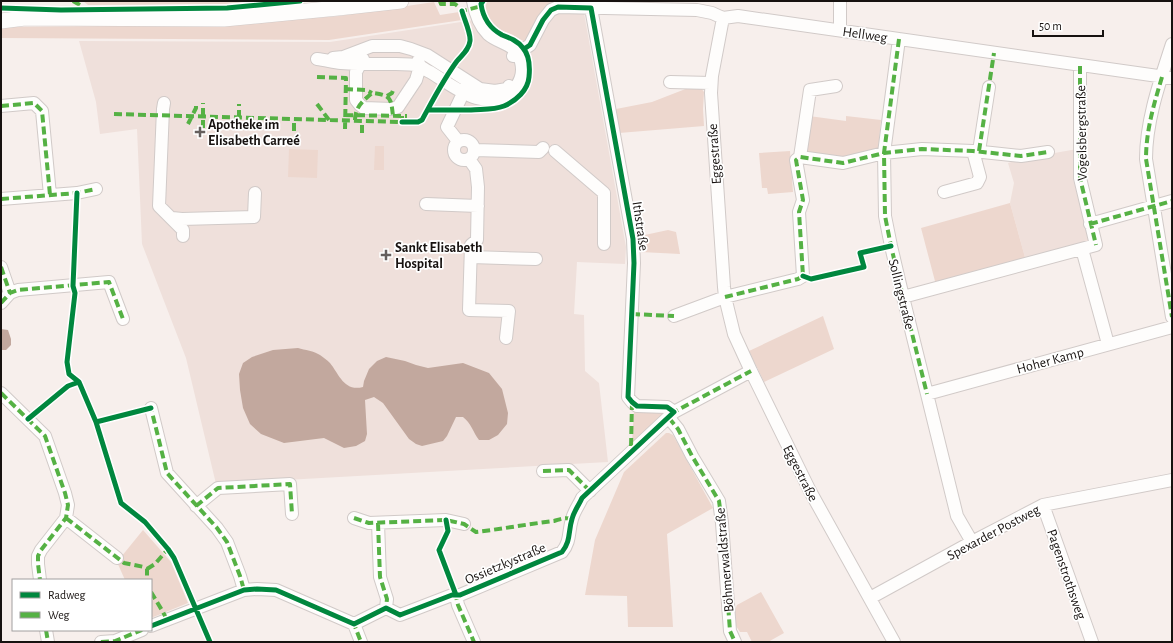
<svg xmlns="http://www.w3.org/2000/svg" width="1173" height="643" font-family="'Alegreya Sans',sans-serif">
	<rect width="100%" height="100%" fill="#f7efec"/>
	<!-- built -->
	<path fill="#efe0db" d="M560 12 584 13 626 247 625 264 577 262 574 314 584 315 585 371 599 383 608 462 216 484 186 358 142 244 137 129 100 134 96 102 79 41 330 42 487 18 495 28 524 42 531 53 547 24 555 15Z
		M1077 149V178L1073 179 1091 244 1026 261 1010 203 1014 183 1008 163 1021 159Z"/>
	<!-- green -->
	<path fill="#edd7ce" d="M83 1H257L225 4 88 5Z
		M487 1H593L557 2 530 37 524 41C511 35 488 27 485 11 485 8 486 4 487 1Z
		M434 2 440 15 459 12 462 20 329 40 1 38V27L222 25 339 16Z
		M688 88H701L704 92 703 109 704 126 619 133 616 109 652 102Z
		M809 116 846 121V116L881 120 878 150 848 158 804 152Z
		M375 146H384V170H374Z
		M289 149 318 150 317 178 288 177Z
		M790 151 793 192 768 194 767 188H762L759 153Z
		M1010 203 1026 261 936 285 921 228Z
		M668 230 676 232 680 254 641 252 640 236Z
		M823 316 834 349 764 382 749 351Z
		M634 410 663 412 664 414 632 443Z
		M666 433H669L673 435 713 508 667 534 673 627H628L627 596 585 595 595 540 624 472Z
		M143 530 171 562 188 603 151 618V580H125L117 562Z
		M761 592 784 633 768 642H752L747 632H740L736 626 735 610 737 605Z"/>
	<!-- water -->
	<path fill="#c2a89e" d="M1 329 8 330 11 339V345L6 350H1Z
		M298 348C305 350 314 351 320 355 323 357 327 360 330 363 339 374 344 392 363 387L364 381 369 369 377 361 386 357 405 361 416 365 428 368 463 363 489 373 502 389 508 413 507 424 498 435 489 440H479C473 432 471 423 463 417H456L447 436 443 441 422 446 416 444 409 439 383 403 374 397 365 400 367 434 365 441 356 446 344 448 324 438 284 443 261 434 250 424 243 408 240 390 239 374 243 363 252 357 273 350Z"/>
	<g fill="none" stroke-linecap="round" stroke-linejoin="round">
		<defs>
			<path id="minor" d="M840 1V30
				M591 8 633 239 634 263 628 397 632 402 637 406 667 407 674 412
				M723 18 712 76 711 93 724 287 725 297 734 334 751 371 810 491 894 642
				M899 39 884 153 885 216 891 246 903 297 927 394 957 516 972 542
				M1172 44C1160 81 1146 120 1146 159L1172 317
				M513 56 530 45 543 20 551 10 558 7 697 10 712 13 723 18 738 16 1172 78
				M333 58 343 57 372 46H400L411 49 427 55 480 89 495 91 507 89 509 86
				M317 59C325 60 333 62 341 63 355 64 370 64 384 64 395 64 409 63 420 66 423 68 427 71 430 72 455 87 484 114 512 91 520 84 524 73 521 62 517 43 499 44 488 34 479 25 475 13 473 1
				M363 59 356 72V100L360 105 364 108 392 109 398 107 416 80 420 66 418 61
				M670 82 711 83
				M164 103 163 109 159 206 183 230V236
				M1 106 34 103 42 111 50 195
				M454 150a10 10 0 1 1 20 0a10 10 0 1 1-20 0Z
				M458 141 447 127 467 85
				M475 150 539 152 543 148
				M555 151 604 193V244
				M979 151 989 87
				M800 157 810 90 836 86
				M469 159 476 169 478 187 477 240 471 245 469 310 509 311 506 338
				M944 192 977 183 980 177 973 151
				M1 199 77 193 96 189
				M426 204 478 206
				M172 218 182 219 254 217 255 193
				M1090 224 1172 201
				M1082 249 1108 344
				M471 257 536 259
				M1 267 10 293
				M903 297 1096 245 1080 178V66
				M1 303 10 293 18 290 109 282 123 319
				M674 316 725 297 798 279 803 276 799 212 803 200 796 160 800 157 843 163 884 153 922 149 973 151 1021 156 1048 152
				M1 393 45 436 65 493 68 505 66 518 41 550 38 556V564L40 580
				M927 394 1172 327
				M151 408 167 473 217 528 227 542 240 576 244 590
				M669 418 678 429 692 456 719 501 722 523 730 631 735 642
				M543 471 569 470 590 491
				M1043 505 1092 642
				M196 506 218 488 290 484 292 514
				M66 518 117 558
				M354 518 369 523 446 520 464 524
				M378 523 380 577 387 599 386 608
				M456 595 458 605 474 642
				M870 598 972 542 1043 505 1172 480
				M386 608 400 615 452 595H460L562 552C571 541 568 532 572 519 574 511 579 505 582 498L674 412 751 371
				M354 624 386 608
				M151 626 244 590 257 589 276 590 354 624 361 642
				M46 630 48 642
				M101 642 115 641 142 630"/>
			<path id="major" d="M1 21 25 18 224 19 338 8 401 1"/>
		</defs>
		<!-- minor casing -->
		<use href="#minor" stroke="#d1cac8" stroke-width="14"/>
		<!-- major casing -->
		<use href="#major" stroke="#d1cac8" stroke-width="16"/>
		<!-- minor -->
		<use href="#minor" stroke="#fefdfc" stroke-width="12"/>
		<!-- major -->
		<use href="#major" stroke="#fefdfc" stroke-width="15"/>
		<!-- quiet -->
		<path stroke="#55b144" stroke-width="4" stroke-dasharray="8 4" stroke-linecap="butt" d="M73 1 80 5V10
			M440 1 441 4H455L460 8 462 11 482 6
			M899 39 884 153 885 216 891 246 903 297 927 394
			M1080 66V178L1096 245
			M317 77 346 78 345 129
			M1162 77C1154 104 1146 130 1146 159L1172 317
			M345 89 366 90 372 93
			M387 96 392 93 394 88
			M317 104 329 120
			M1 106 34 103 42 111 50 195
			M114 114 402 122V116
			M345 115 407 116
			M239 118V104
			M355 120C355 107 363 101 372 93 391 95 391 98 393 116
			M188 124 196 108V103
			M203 128V103
			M276 130V119
			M294 131V119
			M362 133V121
			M979 151 994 53
			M1 199 77 193 96 189
			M1090 224 1172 201
			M1 267 10 293
			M725 297 798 279 803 276 799 212 803 200 796 160 800 157 843 163 884 153 922 149 973 151 1021 156 1048 152
			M1 303 10 293 18 290 109 282 123 319
			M632 314 674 316
			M1 393 45 436 65 493 68 505 66 518 41 550 38 556V564L40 580
			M632 402 631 448 632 452
			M147 409 151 408 167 473 217 528 227 542 240 576 244 590
			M672 415 674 412 751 371
			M669 418 678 429 692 456 719 501 722 523 730 631 735 642
			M543 471 569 470 590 491
			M196 506 218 488 290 484 292 514
			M66 518 124 563 144 567 147 569V580
			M354 518 369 523 446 520 464 524 476 532C502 529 528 524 554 521 561 519 564 517 572 519
			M378 523 380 577 387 599 386 608
			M147 569 155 564 168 549
			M151 592 163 612 167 620
			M455 592 458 605 474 642
			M351 623 354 624 361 642
			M46 630 48 642
			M101 642 115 641 142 630"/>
		<defs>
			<path id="cycleway" d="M1 8 61 10 227 8 300 1
				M428 110C442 110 456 110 471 110 482 109 494 110 504 106 516 101 528 90 529 77 530 67 530 56 523 48 518 41 510 38 502 35 489 28 483 18 481 4L483 1
				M402 122H418L422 120C433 100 443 80 457 61 462 55 469 50 470 41 471 33 464 19 462 11
				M77 193 73 286 75 293 67 362 69 374 79 382 96 422 121 503 145 522 168 549 174 558 210 642
				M803 276 811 279 864 267 860 253 891 246
				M28 419 68 386 79 382
				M96 422 151 408
				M446 520 448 531 439 550 456 595
				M151 626 244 590 257 589 276 590 354 624 386 608 400 615 452 595H460L562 552C571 541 568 532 572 519 574 511 579 505 582 498L674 412 667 407 637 406 632 402 628 397 634 263 633 239 591 8 558 7 551 10 543 20 530 45 524 49"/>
		</defs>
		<!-- cycleway casing -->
		<use href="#cycleway" stroke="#fff" stroke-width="8"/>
		<!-- cycleway -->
		<use href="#cycleway" stroke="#00873e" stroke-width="5"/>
	</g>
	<!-- markers -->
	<g fill="#655f5d" stroke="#fff" stroke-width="1.5">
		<path d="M198 126h4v4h4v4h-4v4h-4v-4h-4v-4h4z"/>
		<path d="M384 249h4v4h4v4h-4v4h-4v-4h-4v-4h4z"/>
	</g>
	<g text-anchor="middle" stroke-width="3.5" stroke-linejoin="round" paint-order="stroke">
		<!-- street labels -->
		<g font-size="14" fill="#171210" stroke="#fff">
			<text transform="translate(865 34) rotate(8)" y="5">Hellweg</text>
			<text transform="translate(1081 133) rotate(-91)" y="5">Vogelsbergstraße</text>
			<text transform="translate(714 154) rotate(-94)" y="5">Eggestraße</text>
			<text transform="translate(641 226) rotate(82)" y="5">Ithstraße</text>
			<text transform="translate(902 294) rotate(76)" y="5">Sollingstraße</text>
			<text transform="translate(1050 360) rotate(-15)" y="5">Hoher Kamp</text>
			<text transform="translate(801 473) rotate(63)" y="5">Eggestraße</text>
			<text transform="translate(993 532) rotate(-28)" y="5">Spexarder Postweg</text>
			<text transform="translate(724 560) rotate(-95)" y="5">Böhmerwaldstraße</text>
			<text transform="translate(505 563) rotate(-23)" y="5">Ossietzkystraße</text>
			<text transform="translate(1067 574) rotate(71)" y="5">Pagenstrothsweg</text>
		</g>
		<!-- poi labels -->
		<g font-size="14" font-weight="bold" fill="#171210" stroke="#fff" text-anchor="start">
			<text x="208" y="129">Apotheke im<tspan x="208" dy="16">Elisabeth Carreé</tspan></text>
			<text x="395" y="252">Sankt Elisabeth<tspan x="395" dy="16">Hospital</tspan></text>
		</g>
	</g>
	<!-- border -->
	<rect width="1173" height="643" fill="none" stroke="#171210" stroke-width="4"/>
	<!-- legend -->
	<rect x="12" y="579" width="140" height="52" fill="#ffffff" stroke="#a2a09f"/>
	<rect x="20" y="592" width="20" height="6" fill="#00873e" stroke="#a2a09f"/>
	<text x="48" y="599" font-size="12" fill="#171210">Radweg</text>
	<rect x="20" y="612" width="20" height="6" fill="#55b144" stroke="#a2a09f"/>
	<text x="48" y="619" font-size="12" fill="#171210">Weg</text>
	<!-- scale -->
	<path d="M1033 30v6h70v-6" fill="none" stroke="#171210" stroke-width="2"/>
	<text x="1039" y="30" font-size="12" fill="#171210" stroke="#ffffff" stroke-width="3" paint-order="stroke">50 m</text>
</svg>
